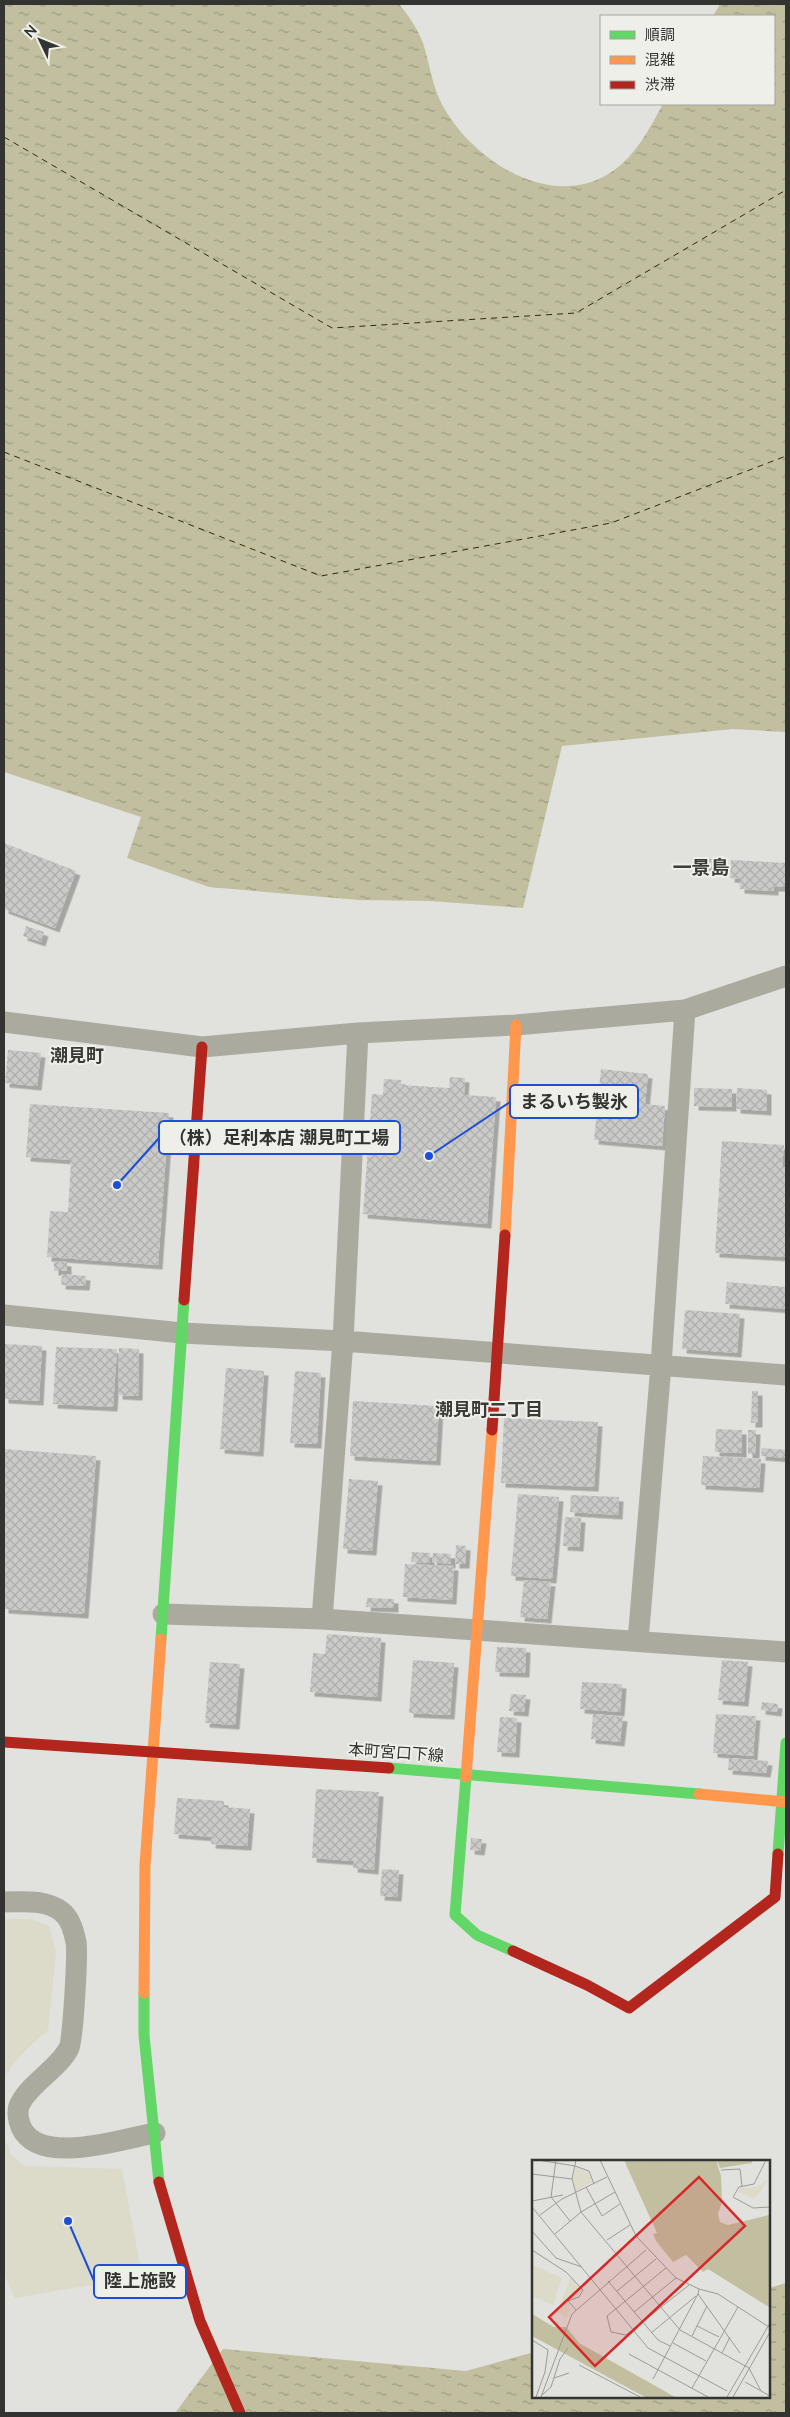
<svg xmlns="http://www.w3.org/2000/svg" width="790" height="2417" font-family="Lato,'Noto Sans JP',sans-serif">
	<defs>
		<pattern id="water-ripples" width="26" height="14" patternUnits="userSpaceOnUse" patternTransform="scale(1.25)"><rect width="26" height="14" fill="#c1bf9f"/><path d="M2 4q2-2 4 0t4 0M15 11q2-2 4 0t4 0" fill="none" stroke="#9d9c82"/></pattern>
		<pattern id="building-cross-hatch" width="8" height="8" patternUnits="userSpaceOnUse" patternTransform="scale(1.25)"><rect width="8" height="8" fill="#cacac8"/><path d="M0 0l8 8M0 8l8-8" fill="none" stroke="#aeaeac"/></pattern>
		<filter id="shadow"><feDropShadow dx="4.5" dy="4.5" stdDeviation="0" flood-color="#0004"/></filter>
	</defs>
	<rect width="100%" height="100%" fill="#e1e1dd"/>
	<!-- grass -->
	<path fill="#dcdac9" d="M4 1919H30L49 1926 56 1952 48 2030C34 2042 8 2064 4 2082Z
		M4 2138 12 2155 24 2166 122 2169 142 2276 15 2298 4 2274Z"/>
	<!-- water -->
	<path fill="url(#water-ripples)" d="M4 4H399C408 15 418 29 423 43 430 64 432 88 444 108 479 169 569 220 628 158 643 142 653 122 663 104H774V16H713L720 4H786V732L733 729 562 746 523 908 431 901 359 900 209 887 127 858 141 817 4 772Z
		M786 2283V2413H175L223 2349 466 2371 534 2352V2396H769V2288Z"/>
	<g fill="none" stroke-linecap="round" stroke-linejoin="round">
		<!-- ferry -->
		<path stroke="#2e2b06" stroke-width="1" stroke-dasharray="6 5" stroke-linecap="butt" d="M4 137 332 328 576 313 786 190
			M4 452 321 576 611 523 786 456"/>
	</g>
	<!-- building -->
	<path fill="url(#building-cross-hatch)" filter="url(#shadow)" d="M4 843 76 871 55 928 4 909Z
		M696 857 712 859 711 867 695 865Z
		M731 860 786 863V887H774V891L740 889V879L730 878Z
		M26 926 44 932 41 942 23 936Z
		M8 1050 41 1053 37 1086 5 1083Z
		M601 1069 648 1074 645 1104 665 1106 662 1146 594 1140Z
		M450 1077 465 1078 464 1095 496 1097 487 1224 363 1214 372 1094 383 1095 384 1079 401 1080V1085L449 1088Z
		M694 1088 732 1089V1107L694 1106Z
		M737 1088 767 1090V1111L736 1109Z
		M30 1104 169 1113 158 1265 47 1257 50 1211 68 1212 71 1160 26 1157Z
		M722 1141 784 1145 782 1167H786V1257L715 1253Z
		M54 1261 67 1262V1271H54Z
		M62 1274 86 1276 85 1286 61 1285Z
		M727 1282 786 1287V1309L725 1304Z
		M685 1310 740 1314 737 1353 682 1349Z
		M4 1344 42 1346 39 1401 4 1399Z
		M56 1347 117 1349 113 1407 53 1404Z
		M119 1348 139 1349 138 1396 118 1395Z
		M226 1368 264 1371 259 1452 220 1449Z
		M295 1371 321 1373 317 1444 290 1443Z
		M752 1391H758V1423H751Z
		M353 1401 439 1406 436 1461 350 1456Z
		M504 1418 598 1422 594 1487 501 1483Z
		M716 1429 742 1430V1453L715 1452Z
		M748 1430H756L755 1454H748Z
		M762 1448 786 1450V1458L761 1456Z
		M4 1449 96 1456 84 1614 4 1609Z
		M703 1456 761 1459 759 1488 701 1485Z
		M349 1479 378 1481 372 1551 343 1549Z
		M518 1494 559 1497 552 1579 511 1576Z
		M571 1495 619 1497 618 1515 570 1512Z
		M565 1517 581 1518 579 1547 563 1546Z
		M456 1545 466 1546 465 1564H455Z
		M412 1552 430 1553V1563L411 1562Z
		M433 1553 451 1554V1564L432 1562Z
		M405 1564 454 1566 452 1600 403 1597Z
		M524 1580 551 1582 547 1619 520 1617Z
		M367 1598 394 1599V1608L366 1607Z
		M327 1634 381 1638 377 1697 310 1692 313 1653 325 1654Z
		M497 1647 526 1648 525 1673 495 1672Z
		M413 1660 454 1663 450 1715 409 1713Z
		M722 1660 748 1662 744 1702 718 1700Z
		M210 1662 240 1664 235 1725 205 1723Z
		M582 1682 622 1684 620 1712 580 1709Z
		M511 1694 526 1695 524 1712 509 1711Z
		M762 1702 778 1704 777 1712 761 1710Z
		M593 1714 623 1717 620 1742 591 1739Z
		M716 1714 756 1716 753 1756 713 1753Z
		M500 1717 517 1718 515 1753 497 1752Z
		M729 1758 768 1761 766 1773 728 1770Z
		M316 1789 379 1792 374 1870 353 1868 354 1861 312 1858Z
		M177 1798 224 1801V1807L250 1809 247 1846 211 1844 212 1837 174 1834Z
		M471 1838 482 1839 480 1851 470 1850Z
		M382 1869 399 1870 397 1897 380 1896Z"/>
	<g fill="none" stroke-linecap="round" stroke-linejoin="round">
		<!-- street -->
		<path stroke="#aaaa9f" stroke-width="21" d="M4 1022 202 1047 358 1033 516 1025 685 1010 786 976
			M4 1315 182 1333 343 1341 786 1375
			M163 1614 322 1619 786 1652
			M322 1619 343 1341 358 1033
			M638 1641 661 1365 685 1010
			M4 1902C23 1902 46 1899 62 1912 70 1918 74 1932 76 1942 78 1953 73 2041 69 2048 59 2068 31 2083 21 2102 16 2109 18 2120 21 2127 39 2167 122 2139 155 2133"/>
		<!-- fast -->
		<path stroke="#63d668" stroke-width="11" d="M161 1639 184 1300
			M389 1768 699 1794
			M466 1777 455 1915 477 1935 513 1951
			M778 1854 786 1743
			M144 1993V2035L159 2182"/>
		<!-- slow -->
		<path stroke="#ff974d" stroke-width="11" d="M505 1235 516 1025
			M466 1777 492 1430
			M699 1794 786 1802
			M144 1993 145 1865 161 1639"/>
		<!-- jam -->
		<path stroke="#b3261e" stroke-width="11" d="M184 1300 202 1047
			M492 1430 505 1235
			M4 1742 389 1768
			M513 1951 587 1985 629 2008 775 1897 778 1854
			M159 2182 200 2321 240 2413"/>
	</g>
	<g text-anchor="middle" stroke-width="4" stroke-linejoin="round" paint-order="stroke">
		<!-- street labels -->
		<g font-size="16" fill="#333331" stroke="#efefea">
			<text transform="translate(396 1752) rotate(4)" y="6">本町宮口下線</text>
		</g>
		<!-- neighbourhood labels -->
		<g font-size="18" font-weight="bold" fill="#3a3a36" stroke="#efefea">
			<text x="77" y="1062">潮見町</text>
			<text x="489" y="1416">潮見町二丁目</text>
		</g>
		<!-- quarter labels -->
		<g font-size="19" font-weight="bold" fill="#3a3a36" stroke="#efefea">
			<text x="701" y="874">一景島</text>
		</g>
	</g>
	<!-- overview -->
	<g transform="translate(532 2160)">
		<rect width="238" height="238" fill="#e1e1dd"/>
		<path d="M0 105 30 118 21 145 0 136ZM39 118 50 130 44 138 35 140 39 150 34 158 25 151Z" fill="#dcdac9"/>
		<path d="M44 7 56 11 60 22 44 31 41 19ZM237 19 222 39 206 32 208 28 225 27Z" fill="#dcdac9"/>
		<path d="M92 0H184L189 16 190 42 186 54 188 62 196 65 237 55V147L176 109 171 112 154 95 141 102 124 81 121 74 125 73ZM185 0H220V3L188 8ZM0 154 22 167H34L47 183 143 237H113L0 176Z" fill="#c1bf9f"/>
		<path fill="none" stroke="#c1bf9f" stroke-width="2.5" d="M122 0 150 70 170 85 238 118M154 0 166 56 181 71 212 80 238 81"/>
		<path fill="none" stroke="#9b9b98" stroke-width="1" d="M6 0 43 6 57 11 62 24M24 0 19 37 38 61M44 0 40 19 49 52 148 170 217 208 229 231M68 0 104 76 144 118 167 129 166 134 208 193M234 0 222 24 207 27 201 37 221 48 238 47M189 10 208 9 210 26M0 14 40 19M54 27 70 56 88 44M0 41 31 35M0 47 116 188 195 231M8 55 30 39 75 17M0 71 24 98 50 107M23 74 49 52 83 32M75 80 98 65M0 90 34 112 51 130 47 137 36 141 44 150M134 108 75 156 79 172 94 175 157 125M76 121 126 180 138 186M167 129 186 134 237 167M85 131 124 99M102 152 144 118M165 166 187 177M119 173 164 136M160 176 175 146M0 180 16 190 13 212 4 237M141 183 174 201M190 193 198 177M97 194 176 237M47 205 108 237M22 218 37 213M121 219 166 134M213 222 238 236M160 228 206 147M10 235 19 227 28 199 36 188M9 237 40 154 114 90M195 237 238 163M201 237 238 172"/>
		<path fill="#d62828" fill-opacity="0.15" stroke="#d62828" stroke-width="2.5" d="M167 17 213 66 63 206 17 157Z"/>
		<rect width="238" height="238" fill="none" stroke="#333331" stroke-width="2.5"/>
	</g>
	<!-- callouts -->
	<path fill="none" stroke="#1d4ed8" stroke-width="2" d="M429 1156L510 1102M117 1185L159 1138M68 2221L94 2281"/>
	<g fill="#1d4ed8" stroke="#efefea" stroke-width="2">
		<circle cx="429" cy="1156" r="5"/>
		<circle cx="117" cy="1185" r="5"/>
		<circle cx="68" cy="2221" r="5"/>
	</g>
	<g fill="#efefea" stroke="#1d4ed8" stroke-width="2">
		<rect x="510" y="1085" width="128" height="33" rx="5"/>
		<rect x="159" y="1121" width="241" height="33" rx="5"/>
		<rect x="94" y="2265" width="92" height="33" rx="5"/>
	</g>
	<g font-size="18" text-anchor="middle" font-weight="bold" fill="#333331">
		<text x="574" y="1108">まるいち製氷</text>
		<text x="279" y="1144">（株）足利本店 潮見町工場</text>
		<text x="140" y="2287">陸上施設</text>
	</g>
	<!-- border -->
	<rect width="790" height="2417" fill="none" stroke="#333331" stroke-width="10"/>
	<!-- legend -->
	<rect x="600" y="15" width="175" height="90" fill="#efefea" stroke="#a4a4a0"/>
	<rect x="610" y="31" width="25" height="8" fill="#63d668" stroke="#a4a4a0"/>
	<text x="645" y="40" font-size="15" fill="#333331">順調</text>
	<rect x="610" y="56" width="25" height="8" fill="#ff974d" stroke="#a4a4a0"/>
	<text x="645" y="65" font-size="15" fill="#333331">混雑</text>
	<rect x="610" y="81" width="25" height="8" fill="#b3261e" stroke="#a4a4a0"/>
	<text x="645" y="90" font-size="15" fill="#333331">渋滞</text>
	<!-- north arrow -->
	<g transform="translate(40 40) rotate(313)" stroke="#efefea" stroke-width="4" paint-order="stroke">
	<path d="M0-4L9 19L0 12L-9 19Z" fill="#333331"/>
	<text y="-8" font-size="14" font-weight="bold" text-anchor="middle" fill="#333331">N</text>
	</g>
</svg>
